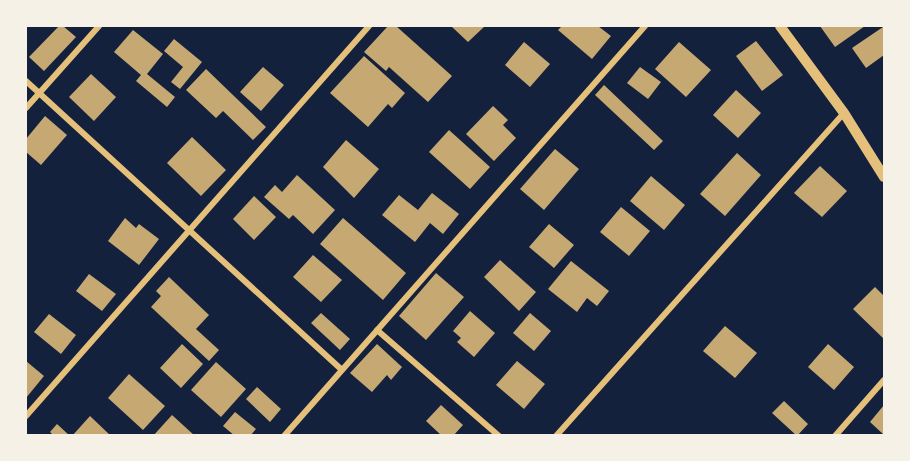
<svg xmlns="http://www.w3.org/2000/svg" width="910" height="461" font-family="'Sofia Sans Condensed',sans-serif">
	<rect width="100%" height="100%" fill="#14213d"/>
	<!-- building -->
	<path fill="#c6a872" d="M59 26H63L76 37 44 71 29 57Z
		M388 26H396L452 76 428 102 389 67 386 71 364 52Z
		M451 26H485L468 42Z
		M562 26H598L611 36 592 59 558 30Z
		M820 26H865L835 47Z
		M883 27 884 55 866 68 852 48Z
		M133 30 163 54 147 74 175 97 167 107 136 81 141 75 114 52Z
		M174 39 202 62 180 89 171 82 183 67 164 51Z
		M756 41 783 75 762 91 736 56Z
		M524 42 550 64 530 87 505 65Z
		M679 42 711 70 686 97 655 69Z
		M364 56 405 93 392 108 388 104 368 127 330 93Z
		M263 67 284 85 261 111 240 92Z
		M640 67 661 82 648 99 627 83Z
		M206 69 266 127 253 140 223 111 216 118 186 90Z
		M91 74 116 97 94 121 69 97Z
		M604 85 663 141 654 150 595 95Z
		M736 90 761 113 738 138 713 115Z
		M493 106 508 120 503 125 516 138 494 161 466 134Z
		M45 116 67 135 41 165 26 152V139Z
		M449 130 490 167 470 189 429 152Z
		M192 137 226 170 201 196 167 163Z
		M346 140 379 169 354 198 323 167Z
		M555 149 579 169 544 210 520 189Z
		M737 153 761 175 725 216 700 194Z
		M820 166 847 191 822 217 794 193Z
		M297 175 335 210 313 234 293 215 289 219 264 197 275 185 282 192Z
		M651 176 685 205 664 230 630 201Z
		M432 193 459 214 443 234 430 223 415 242 382 215 399 195 418 210Z
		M254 196 276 217 254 240 233 219Z
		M621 207 650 231 629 256 600 232Z
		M125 218 136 228 139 224 159 239 139 265 108 241Z
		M343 218 406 273 383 300 320 244Z
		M549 224 574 245 554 268 529 247Z
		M313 255 342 280 321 302 293 277Z
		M500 260 536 292 519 311 484 277Z
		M571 261 609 291 597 306 587 298 577 312 548 289Z
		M436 273 464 297 426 340 399 316Z
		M89 274 116 294 102 311 76 291Z
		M169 277 209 315 196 329 219 350 209 361 151 307 161 296 156 291Z
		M875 287 884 296V339L853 309Z
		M470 311 495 333 474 357 457 342 461 338 453 331Z
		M321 313 350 339 340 350 311 323Z
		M530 313 551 331 534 351 513 333Z
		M49 314 76 335 61 354 34 332Z
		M725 326 757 353 735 378 703 351Z
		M182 344 203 364 181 388 160 368Z
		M377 344 402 367 391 380 387 375 372 392 350 373Z
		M828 344 854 367 834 390 808 367Z
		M26 361 44 376 26 398Z
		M517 361 545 384 524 409 496 385Z
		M216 362 246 389 221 417 191 390Z
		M129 374 165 406 143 430 108 398Z
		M257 387 281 409 270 422 246 399Z
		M784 401 808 424 797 436 772 413Z
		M441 405 463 425 453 436H442L426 421Z
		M884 405V435L870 422Z
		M235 412 256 429 250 436H235L223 426Z
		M172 415 195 436H153Z
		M90 416 111 436H72Z
		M57 424 70 436H54L50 432Z"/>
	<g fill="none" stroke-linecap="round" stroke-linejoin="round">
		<!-- minor -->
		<path stroke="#e5c07b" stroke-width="6" d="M26 81 342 370
			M26 108 99 26
			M377 330 499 436
			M26 416 369 26
			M284 436 645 26
			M556 436 844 113
			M835 436 884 380"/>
		<!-- tertiary -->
		<path stroke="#e5c07b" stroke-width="10" d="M780 26 844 113 884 177"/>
	</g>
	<!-- border -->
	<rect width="910" height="461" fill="none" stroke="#f6f1e7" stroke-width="54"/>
</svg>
